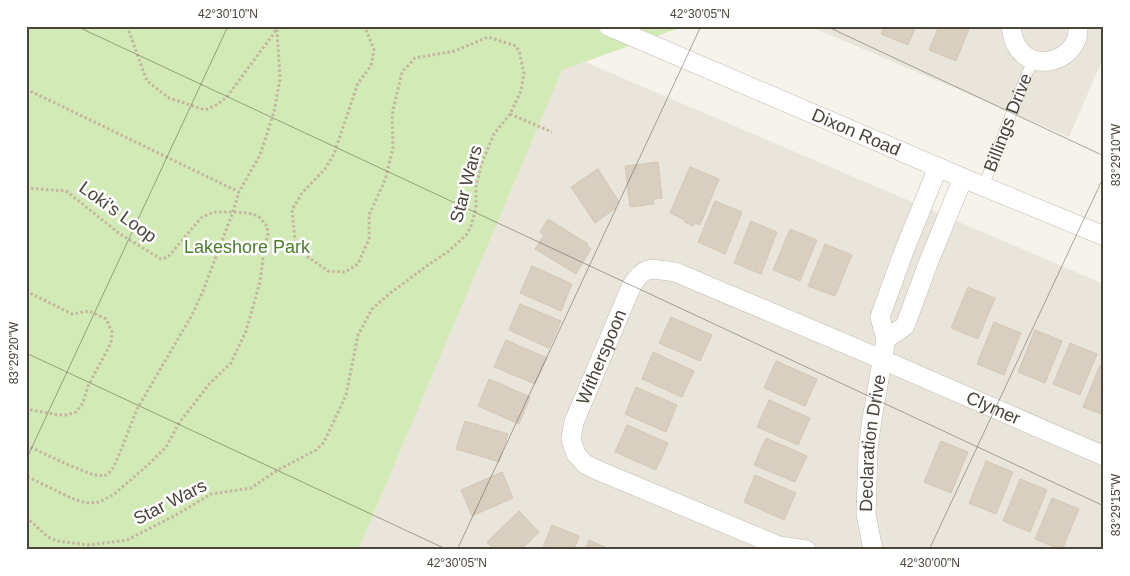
<svg xmlns="http://www.w3.org/2000/svg" width="1130" height="576" font-family="Arial,sans-serif">
	<rect width="100%" height="100%" fill="#f6f3ec"/>
	<!-- residential -->
	<path fill="#eae5da" d="M809 26H1104V56L1069 137Z
		M569 52 585 62 1104 284V550H358Z"/>
	<!-- green -->
	<path fill="#d2eab5" d="M26 26H685L562 70 358 550H26Z"/>
	<!-- building -->
	<path fill="#d8cfc1" stroke="#d3c7b4" d="M885 26H916L908 45 881 34Z
		M939 26H970L956 61 929 50Z
		M658 162 662 198 653 199 654 204 630 207 625 166Z
		M690 167 719 179 700 225 695 223 693 226 684 222 685 220 670 213Z
		M598 169 619 202 615 206 616 208 595 223 571 187Z
		M715 201 742 212 725 254 698 242Z
		M548 219 588 244 587 246 591 249 576 274 535 249 544 235 540 232Z
		M751 221 777 232 761 274 734 263Z
		M790 229 817 240 800 281 773 270Z
		M825 244 852 255 835 296 808 286Z
		M532 266 572 284 561 311 520 293Z
		M968 287 995 298 978 339 951 328Z
		M520 304 561 321 549 348 509 330Z
		M671 317 712 335 700 361 659 343Z
		M994 322 1021 333 1004 375 977 364Z
		M1035 330 1062 341 1045 383 1018 372Z
		M506 340 547 358 535 384 494 367Z
		M1070 343 1097 354 1080 395 1053 384Z
		M653 352 694 371 682 397 642 379Z
		M776 361 817 379 805 406 764 388Z
		M1100 365 1104 367V415L1083 407Z
		M489 379 530 397 519 424 478 406Z
		M636 387 677 405 666 432 625 414Z
		M769 400 810 418 798 445 757 427Z
		M465 421 508 434 499 462 456 449Z
		M627 425 668 443 656 470 615 452Z
		M766 438 807 456 795 482 754 465Z
		M941 441 968 452 951 493 924 482Z
		M986 461 1013 472 996 514 969 503Z
		M502 472 513 498 472 516 461 490Z
		M755 475 796 493 784 520 744 502Z
		M1020 479 1047 490 1030 532 1003 521Z
		M1052 498 1079 509 1062 550 1035 539Z
		M519 511 539 532 521 550H494L487 542Z
		M552 525 579 536 574 550H542Z
		M589 540 612 550H585Z"/>
	<g fill="none" stroke-linecap="round" stroke-linejoin="round">
		<defs>
			<g id="lane">
				<path id="s1" d="M983 187C1000 144 1015 101 1033 60"/>
			</g>
			<g id="street">
				<path id="s2" d="M608 26 963 178 1104 236"/>
				<path d="M1011 26C1012 33 1013 39 1016 45 1030 71 1068 64 1077 38 1078 34 1078 30 1078 26"/>
				<path d="M886 339 905 326 929 261 963 178"/>
				<path id="s3" d="M806 550 779 546 597 470 585 464 576 454 571 439 574 422 631 287C645 264 650 269 675 272L860 350 1104 456"/>
				<path id="s4" d="M873 550 866 514 868 450 872 419 886 339 880 317 904 251 938 167"/>
			</g>
		</defs>
		<!-- lane casing -->
		<use href="#lane" stroke="#c2bbae" stroke-width="11"/>
		<!-- street casing -->
		<use href="#street" stroke="#c2bbae" stroke-width="20"/>
		<!-- path -->
		<path stroke="#c4b79f" stroke-width="3" stroke-dasharray="2.5 2.5" stroke-linecap="butt" d="M127 26 147 81 169 98 205 110 216 105 226 98 277 29
			M26 89 239 192 260 155 274 112 280 79 277 30 281 26
			M510 114 552 132
			M26 188 66 191 120 234 161 259 168 257 201 218 213 212H238L253 214 259 217 267 226 268 234 264 251 260 282 246 331 231 363 210 383 179 423 166 447 148 465 113 495 99 502 86 503 71 498 26 476
			M26 291 72 314 89 311 106 319 112 332 111 343 88 386 83 403 76 412 66 415H59L26 409
			M26 445 66 464 94 475 104 476 109 473 113 468 119 455 137 409 192 315 203 291 233 212 239 192
			M26 517 48 537 57 541 89 545 127 540 176 515 211 494 251 488 276 471 316 450 324 442 346 395 358 335 372 309 389 294 428 265 449 251 466 235 471 226 476 208V187L481 165 494 134 510 114 521 91 524 73 519 51 516 46 488 37 455 51 415 58 402 72 392 115 393 148 385 180 369 215V239L358 264 345 272 328 271 308 257 295 240 292 210 302 193 325 169 334 154 358 83 371 66 374 50 367 32 363 26"/>
		<!-- lane -->
		<use href="#lane" stroke="#fff" stroke-width="10"/>
		<!-- street -->
		<use href="#street" stroke="#fff" stroke-width="19"/>
	</g>
	<!-- ticks -->
	<path fill="none" stroke="#4b4439" stroke-width="1" stroke-opacity="0.45" d="M76 26 1104 506M826 26 1104 156M26 353 448 550M26 460 228 26M457 550 701 26M929 550 1104 176"/>
	<g text-anchor="middle" stroke-width="5" stroke-linejoin="round" paint-order="stroke">
		<!-- street labels -->
		<g font-size="18" fill="#4b4439" stroke="#fff">
			<text dy="6" stroke="none"><textPath href="#s1" startOffset="69">Billings Drive</textPath></text>
			<text dy="6" stroke="none"><textPath href="#s2" startOffset="270">Dixon Road</textPath></text>
			<text transform="translate(466 184) rotate(-75)" y="6">Star Wars</text>
			<text transform="translate(118 212) rotate(36)" y="6">Loki's Loop</text>
			<text dy="6" stroke="none"><textPath href="#s3" startOffset="355">Witherspoon</textPath></text>
			<text dy="6" stroke="none"><textPath href="#s3" startOffset="829">Clymer</textPath></text>
			<text dy="6" stroke="none"><textPath href="#s4" startOffset="108">Declaration Drive</textPath></text>
			<text transform="translate(170 502) rotate(-27)" y="6">Star Wars</text>
		</g>
		<!-- park labels -->
		<g font-size="18" fill="#4a7f2a" stroke="#fff">
			<text x="247" y="253">Lakeshore Park</text>
		</g>
	</g>
	<!-- border -->
	<rect width="1130" height="576" fill="none" stroke="#ffffff" stroke-width="55"/>
	<rect x="28" y="28" width="1074" height="520" fill="none" stroke="#4b4439" stroke-width="2"/>
	<g font-size="12" text-anchor="middle" fill="#4b4439">
		<text x="228" y="18">42°30'10"N</text>
		<text x="700" y="18">42°30'05"N</text>
		<text transform="translate(1116 155) rotate(-90)" y="4">83°29'10"W</text>
		<text transform="translate(14 353) rotate(-90)" y="4">83°29'20"W</text>
		<text transform="translate(1116 505) rotate(-90)" y="4">83°29'15"W</text>
		<text x="457" y="567">42°30'05"N</text>
		<text x="930" y="567">42°30'00"N</text>
	</g>
</svg>
